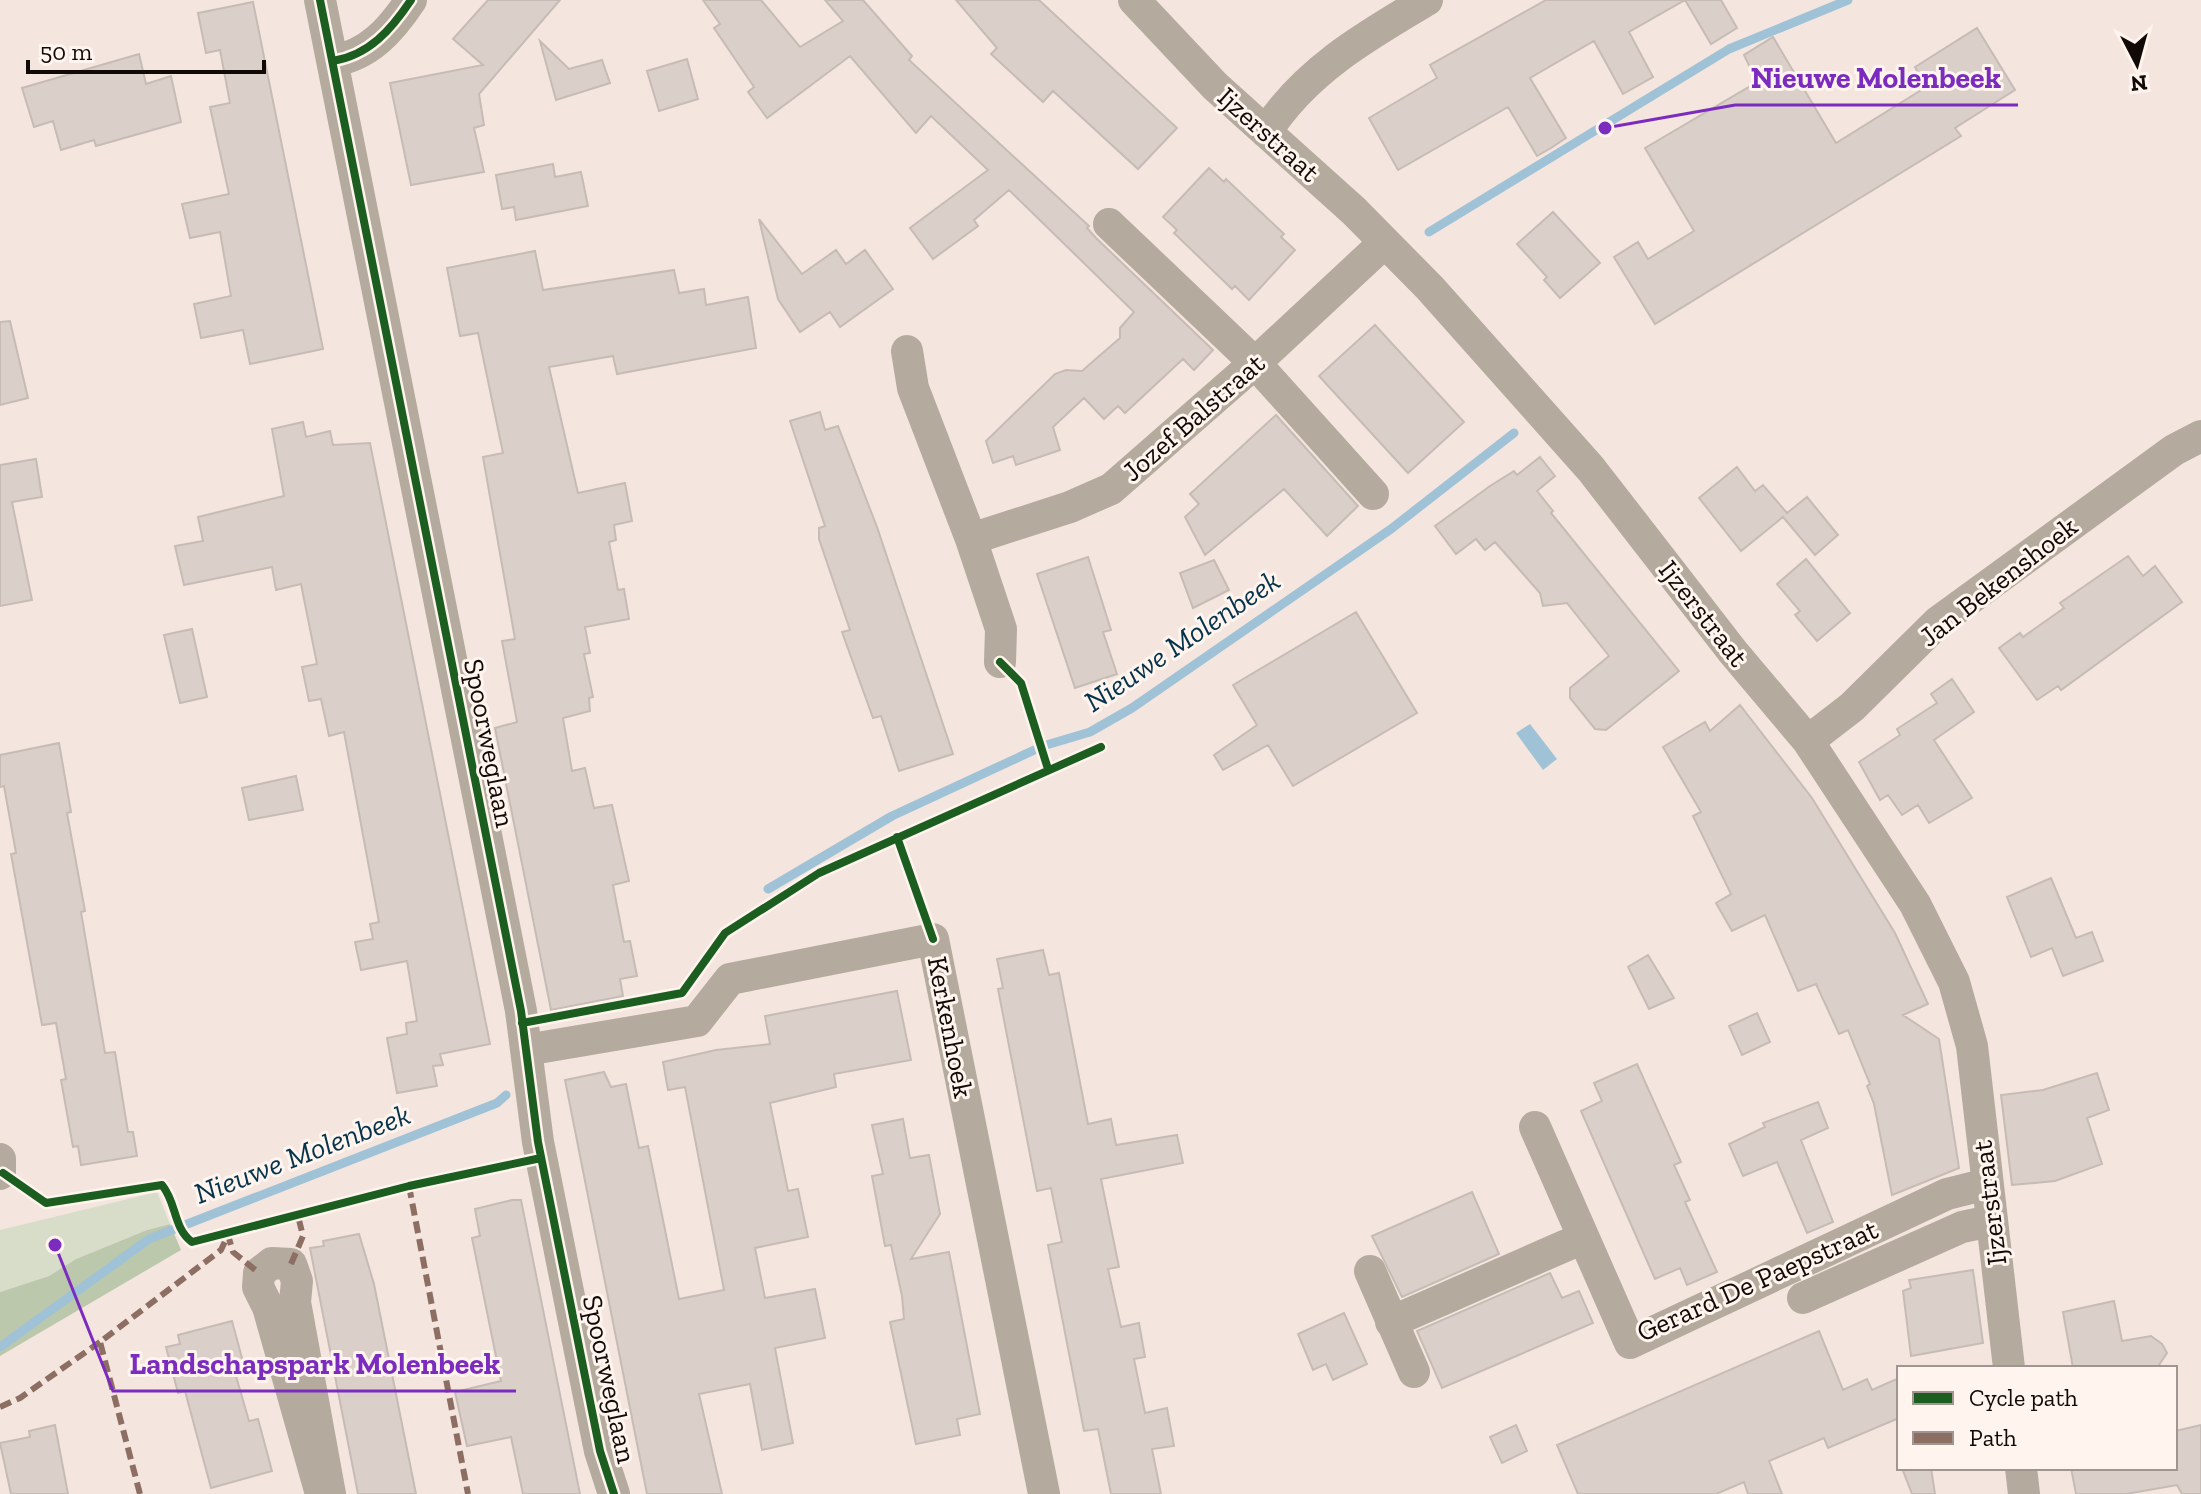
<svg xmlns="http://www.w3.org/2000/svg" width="2201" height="1494" font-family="'Zilla Slab',serif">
	<rect width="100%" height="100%" fill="#f4e6de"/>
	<!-- green -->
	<path fill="#d8ddca" d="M157 1192 170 1224 147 1230 76 1259 49 1276 0 1292V1230Z"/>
	<!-- forest -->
	<path fill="#bcc8ab" d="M170 1224 181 1250 0 1356V1292L49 1276 76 1259 147 1230Z"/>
	<!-- water -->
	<path fill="#a0c2d7" d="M1530 724 1557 759 1543 770 1516 733Z"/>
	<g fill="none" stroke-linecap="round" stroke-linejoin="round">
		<!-- stream -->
		<path stroke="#a0c2d7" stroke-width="9" d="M1429 232 1729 49 1848 0
			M768 889 892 816 1043 746 1090 732 1132 708 1391 529 1514 433
			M0 1347 149 1239 497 1103 506 1095"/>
	</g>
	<!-- building -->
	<path fill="#dacfc9" stroke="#c6bcb5" stroke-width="2" d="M488 0H560L479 94 484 125 474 128 484 172 411 185 390 83 483 65 453 39Z
		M703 0H761L800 47 843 21 825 0H863L912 56 909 60 1089 226 1087 228 1096 238 1213 350 1194 370 1183 359 1125 413 1118 406 1104 419 1084 398 1053 427 1060 450 1016 465 1013 456 993 463 986 441 1055 374 1066 370 1082 371 1098 357 1120 338V328L1134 312 1009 190 974 220 978 226 933 259 910 228 988 170 931 116 916 133 850 56 767 118 748 92 754 87 714 28 720 24Z
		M956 0H1039L1177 128 1138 169 1053 91 1043 102 991 54 997 48Z
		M1546 0H1685L1629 32 1653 77 1623 94 1594 41 1530 78 1566 138 1551 148 1537 156 1508 107 1398 170 1369 118 1437 78 1430 65Z
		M1685 0H1721L1737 28 1711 44Z
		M253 2 323 349 250 364 243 330 201 338 194 304 231 296 220 232 190 238 182 204 229 194 210 107 230 103 220 50 206 53 198 13Z
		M1977 28 2015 90 1955 128 1961 136 1655 324 1614 257 1638 242 1648 259 1694 231 1645 148 1757 82 1744 55 1773 37 1836 143 1926 87 1915 67Z
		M540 41 569 69 602 60 610 83 556 100Z
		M139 54 146 84 171 76 181 122 96 146 94 140 61 150 53 121 34 127 22 88Z
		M687 59 698 99 659 111 647 71Z
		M553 164 555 177 581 172 588 206 516 220 514 207 502 209 496 175Z
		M1209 168 1224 182 1226 179 1284 234 1281 237 1295 250 1249 300 1235 286 1232 289 1174 233 1177 230 1163 217Z
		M1553 212 1600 263 1560 298 1544 280 1547 277 1517 244Z
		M759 219 802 274 836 250 846 264 865 250 893 289 840 327 830 312 800 332 778 299Z
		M535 251 543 290 674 270 679 293 704 289 706 305 748 297 756 348 617 374 613 356 549 367 578 493 625 483 632 521 614 525 616 540 609 542 618 590 624 589 629 619 585 627 590 653 584 654 593 697 589 698 590 711 563 718 572 771 585 768 594 808 612 805 629 881 613 885 624 942 630 941 637 976 620 979 623 996 551 1010 495 728 517 722 502 641 515 639 483 457 503 453 478 333 460 336 447 268Z
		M10 321 28 398 0 405V322Z
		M1375 325 1464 422 1408 473 1319 376Z
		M820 412 825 430 838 426 877 527 953 754 899 771 881 716 873 718 842 632 850 630 819 539V528L825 526 790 421Z
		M1276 415 1358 506 1327 536 1284 489 1205 555 1185 517 1199 504 1190 494Z
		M303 422 306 437 330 431 333 445 370 443 490 1044 440 1054 443 1065 433 1066 437 1086 397 1093 387 1038 407 1034 406 1023 417 1021 407 961 361 970 355 942 373 939 370 924 379 922 344 732 329 736 321 699 309 701 302 667 317 664 301 584 276 590 272 567 184 585 175 546 203 541 198 517 284 496 272 429Z
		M1540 457 1555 476 1537 491 1553 511 1551 513 1679 671 1606 730 1595 729 1570 698V688L1609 656 1567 603 1543 606 1540 593 1495 542 1485 550 1476 539 1456 554 1435 526 1490 486 1514 471 1517 475Z
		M36 459 42 497 12 502 32 600 0 606V465Z
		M1737 467 1755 491 1763 485 1787 513 1807 497 1838 535 1815 555 1783 517 1741 551 1699 498Z
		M2128 556 2143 576 2155 566 2182 602 2061 690 2058 686 2037 700 1999 648 2020 633 2023 637 2064 608 2060 603Z
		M1088 557 1111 630 1103 632 1117 674 1075 688 1037 574Z
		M1806 559 1850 613 1817 641 1795 615 1800 611 1777 584Z
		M1214 560 1229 590 1193 608 1180 573Z
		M1356 612 1417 713 1293 786 1268 745 1223 770 1214 755 1257 725 1233 685Z
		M192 629 207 697 180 703 164 635Z
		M1952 679 1974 712 1934 740 1972 798 1929 823 1918 805 1902 815 1888 795 1880 800 1859 762 1900 735 1897 729 1937 703 1931 694Z
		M1740 705 1812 798 1895 933 1928 1004 1903 1015 1939 1039 1959 1168 1892 1195 1874 1104 1867 1086 1870 1084 1848 1030 1839 1034 1816 984 1798 991 1765 915 1732 931 1716 903 1731 894 1693 816 1701 812 1663 747 1705 722 1710 731Z
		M59 743 71 812 67 813 85 911 81 912 105 1053 115 1052 128 1132H133L137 1156 81 1165 78 1146 73 1147 61 1080 66 1079 56 1023 42 1025 11 854 16 853 4 786 0 787V755Z
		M296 776 303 810 249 820 242 788Z
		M2051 878 2076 938 2092 932 2103 961 2063 976 2052 948 2031 957 2007 897Z
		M1043 950 1049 975 1059 973 1088 1124 1111 1119 1116 1145 1177 1135 1183 1163 1101 1179 1119 1267 1108 1269 1121 1327 1139 1323 1145 1357 1134 1359 1145 1413 1167 1408 1174 1446 1152 1449 1161 1494H1111L1098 1429 1084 1431 1048 1245 1062 1242 1051 1188 1037 1191 998 989 1003 988 997 959Z
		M1648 955 1674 998 1649 1009 1628 967Z
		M897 991 911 1060 834 1074 836 1087 770 1103 788 1191 798 1189 808 1237 755 1248 765 1298 815 1289 825 1338 775 1348 793 1443 762 1450 750 1384 699 1394 722 1494H647L565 1080 604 1072 611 1087 626 1084 639 1148 648 1146 679 1299 724 1290 685 1087 668 1090 663 1062 716 1050 770 1044 765 1016Z
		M1757 1013 1770 1042 1742 1055 1729 1026Z
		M1637 1064 1681 1162 1674 1165 1690 1200 1685 1202 1717 1272 1687 1285 1680 1268 1655 1279 1581 1111 1602 1101 1594 1083Z
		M2097 1073 2109 1110 2087 1118 2102 1164 2055 1181 2012 1185 2001 1095 2043 1090Z
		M1818 1102 1828 1128 1801 1140 1833 1222 1807 1233 1777 1162 1743 1176 1729 1144 1765 1127 1763 1123Z
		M903 1119 910 1158 929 1155 940 1214 911 1259 949 1252 980 1414 957 1419 960 1435 916 1444 890 1322 904 1319 902 1296 891 1245 885 1246 872 1176 883 1174 872 1125Z
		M1472 1192 1499 1254 1402 1297 1372 1236Z
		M512 1200H521L580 1494H523L511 1437 467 1446 455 1392 501 1381 472 1238 480 1236 475 1209Z
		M359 1234 374 1284 416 1494H358L310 1248 324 1246 323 1241Z
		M1973 1270 1983 1343 1911 1356 1903 1291 1911 1288 1909 1280Z
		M1550 1273 1562 1298 1579 1291 1593 1323 1442 1388 1417 1331Z
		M2114 1301 2122 1341 2151 1336 2162 1344 2167 1353 2157 1368H2073L2063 1312Z
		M1344 1313 1367 1364 1333 1380 1326 1364 1313 1370 1298 1334Z
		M232 1321 246 1373 236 1376 249 1421 258 1419 272 1471 211 1488 185 1391 178 1393 166 1347 180 1344 178 1335Z
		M1819 1331 1843 1390 1867 1379 1872 1390 1899 1378V1418L1828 1448 1824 1438 1769 1461 1782 1494H1748L1744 1482 1716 1494H1578L1557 1445Z
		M55 1425 68 1494H11L0 1443 30 1437 29 1431Z
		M1516 1425 1527 1451 1502 1463 1490 1437Z
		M2201 1425V1494H2182L2177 1485 2126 1494H2076L2071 1468H2175V1431Z
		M1902 1468H1931L1935 1494H1912Z"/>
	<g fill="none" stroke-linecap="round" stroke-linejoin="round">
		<!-- minor -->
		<path stroke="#b4aa9d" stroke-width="32" d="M320 0 521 1011 538 1142 600 1451 614 1494
			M1134 0 1215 86 1354 211 1430 288 1591 469 1733 652 1808 741 1915 904 1954 982 1972 1046 2009 1368
			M333 61C369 55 391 30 411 0
			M1266 132C1305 71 1366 36 1427 0
			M1109 224 1255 363 1373 494
			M907 351 913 388 971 539 1070 507 1111 489 1255 363 1384 243
			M971 539 1001 629 1000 662
			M1808 741 1852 707 1938 622 2174 450 2201 436
			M526 1050 697 1021 730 979 933 939 1044 1494
			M1535 1127 1630 1343 1947 1194 1987 1184
			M0 1159V1174
			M1370 1271 1414 1372
			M1803 1298 1962 1227 1991 1221
			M1391 1322 1583 1238
			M2021 1468 2024 1494
			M321 1494 268 1307 258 1287 259 1273 272 1263 291 1264 297 1281 295 1302 330 1494"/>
		<!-- quiet -->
		<path stroke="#8d6e63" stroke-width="6" stroke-dasharray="12 6" stroke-linecap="butt" d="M409 1186 468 1494
			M291 1264 303 1236 298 1216
			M0 1407 20 1398 100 1342
			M140 1494 100 1342 221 1250 228 1235 233 1252 259 1273"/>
		<defs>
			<path id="cycleway" d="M320 0 521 1011 538 1142 600 1451 614 1494
				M333 61C369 55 391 30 411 0
				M1000 662 1021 683 1048 769
				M897 837 933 939
				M522 1023 682 993 725 933 819 873 1101 747
				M3 1173 46 1203 162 1185C177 1203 173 1228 192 1242L409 1186 541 1158"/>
		</defs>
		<!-- cycleway casing -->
		<use href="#cycleway" stroke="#fff4ee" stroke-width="13"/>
		<!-- cycleway -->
		<use href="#cycleway" stroke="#1b5e20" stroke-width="8"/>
	</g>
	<g text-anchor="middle" stroke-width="6" stroke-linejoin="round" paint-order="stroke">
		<!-- street labels -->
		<g font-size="28" fill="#110905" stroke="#fff4ee">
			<text transform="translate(1269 134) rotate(42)" y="10">Ijzerstraat</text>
			<text transform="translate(1193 417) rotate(-41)" y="10">Jozef Balstraat</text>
			<text transform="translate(1998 581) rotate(-38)" y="10">Jan Bekenshoek</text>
			<text transform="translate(1704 613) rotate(52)" y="10">Ijzerstraat</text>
			<text transform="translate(490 743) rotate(79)" y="10">Spoorweglaan</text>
			<text transform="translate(951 1027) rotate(79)" y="10">Kerkenhoek</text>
			<text transform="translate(1989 1203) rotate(-97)" y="10">Ijzerstraat</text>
			<text transform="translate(1757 1280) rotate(-24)" y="10">Gerard De Paepstraat</text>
			<text transform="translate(610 1379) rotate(78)" y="10">Spoorweglaan</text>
		</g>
		<!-- water labels -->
		<g font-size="30" font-style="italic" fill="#05334b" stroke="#fff4ee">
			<text transform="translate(1182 641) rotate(-34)" y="10">Nieuwe Molenbeek</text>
			<text transform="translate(302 1154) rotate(-21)" y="10">Nieuwe Molenbeek</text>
		</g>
	</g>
	<!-- callouts -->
	<path fill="none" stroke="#7b2cbf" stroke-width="3" d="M1605 128L1735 105H2018M55 1245L113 1391H516"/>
	<g fill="#7b2cbf" stroke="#fff4ee" stroke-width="3">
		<circle cx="1605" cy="128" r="8"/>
		<circle cx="55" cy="1245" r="8"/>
	</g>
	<g font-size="30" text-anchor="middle" font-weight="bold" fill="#7b2cbf" stroke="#fff4ee" stroke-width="6" stroke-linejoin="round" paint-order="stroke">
		<text x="1876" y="88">Nieuwe Molenbeek</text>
		<text x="315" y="1374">Landschapspark Molenbeek</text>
	</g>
	<!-- legend -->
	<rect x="1897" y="1366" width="280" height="104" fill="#fff4ee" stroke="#a09691" stroke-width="2"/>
	<rect x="1913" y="1392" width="40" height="12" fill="#1b5e20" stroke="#a09691" stroke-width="2"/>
	<text x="1969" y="1406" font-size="24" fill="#110905">Cycle path</text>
	<rect x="1913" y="1432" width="40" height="12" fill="#8d6e63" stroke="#a09691" stroke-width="2"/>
	<text x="1969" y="1446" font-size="24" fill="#110905">Path</text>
	<!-- north arrow -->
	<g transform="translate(2137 64) rotate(174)" stroke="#fff4ee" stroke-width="6" paint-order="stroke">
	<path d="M0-6L14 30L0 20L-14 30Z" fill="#110905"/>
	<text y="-12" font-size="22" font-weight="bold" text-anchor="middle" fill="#110905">N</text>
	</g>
	<!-- scale -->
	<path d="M28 60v12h236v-12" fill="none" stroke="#110905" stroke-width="4"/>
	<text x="40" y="60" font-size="24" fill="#110905" stroke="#fff4ee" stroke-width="6" paint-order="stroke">50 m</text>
</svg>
